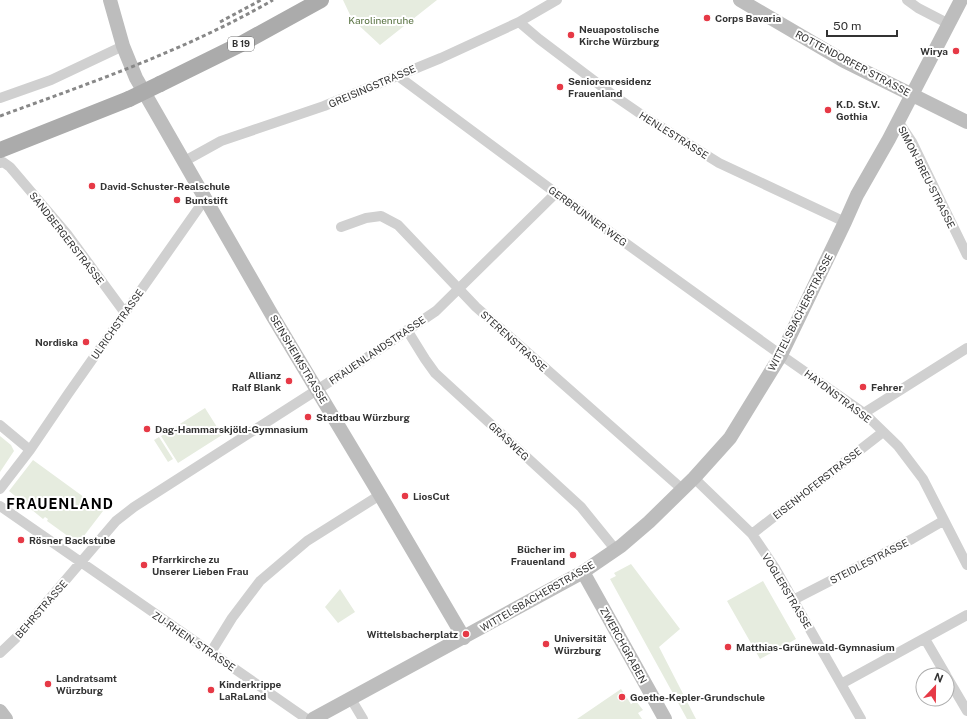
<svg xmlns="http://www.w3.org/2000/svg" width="967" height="719" font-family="'Public Sans',sans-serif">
	<rect width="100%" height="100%" fill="#fff"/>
	<!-- green -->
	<path fill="#e6ecdf" d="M343 0H437L380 45 352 19Z
		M205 408 222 435 178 463 161 436Z
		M0 436 11 445 14 451 0 472Z
		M159 437 173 459 168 462 154 440Z
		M33 460 103 511 80 541 77 540 76 542 47 521 48 519 45 517 43 519 9 491Z
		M631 564 680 629 659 647 696 719H687L610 579 616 576 614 573Z
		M763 581 796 639 760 659 727 601Z
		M340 589 355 612 338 623 325 607Z
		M621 689 631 704 636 701 643 710 638 713 642 719H577Z"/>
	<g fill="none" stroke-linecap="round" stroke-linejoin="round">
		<!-- street -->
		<path stroke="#d0d0d0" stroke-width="10" d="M907 0 918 8 949 24
			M519 22 539 39 613 95 645 117 719 163 845 222
			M398 76 556 193 781 355 864 413 898 446 923 479 967 565
			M0 98 51 80 123 46
			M898 121 912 142 967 255
			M183 162 221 141 324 106 441 58 519 22 557 0
			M0 163 3 162 10 167 67 234 125 313
			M341 227 366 218 381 216 398 225 476 307 682 489
			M407 330 425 359 435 373 581 507 615 549
			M864 413 967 348
			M0 425 30 450
			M694 478 752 534 775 568 861 719
			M0 489 30 450 68 394 205 199
			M0 506 307 719
			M752 534 883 432
			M793 600 912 539 943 521
			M925 639 946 675
			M211 652 232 618 260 581 307 541 380 495
			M0 653 16 638 116 521 134 507 359 363 436 311 556 193
			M947 677 967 711
			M841 684 967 615
			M351 699 363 719"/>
		<!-- secondary -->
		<path stroke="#bdbdbd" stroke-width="14" d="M110 0 123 46 136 78 272 315 380 495 464 638
			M740 0 844 61 967 122
			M583 572 665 719
			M0 711 6 719
			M313 719 583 572 621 546 649 522 694 478 730 438 781 355 845 222 857 195 889 139 961 0"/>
		<!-- primary -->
		<path stroke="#ababab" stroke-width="16" d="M160 84 241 44 321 0
			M0 150 129 99"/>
		<!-- rail -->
		<path stroke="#888" stroke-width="3" stroke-dasharray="4 3" stroke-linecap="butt" d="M220 22 261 0
			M0 116C93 82 186 50 273 0"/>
		<!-- primary-bridge -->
		<path stroke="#ababab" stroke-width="16" d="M129 99 160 84"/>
	</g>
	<!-- markers -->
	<g fill="#e63946" stroke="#fff" stroke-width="1.5">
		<circle cx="707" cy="18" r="4"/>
		<circle cx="571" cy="35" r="4"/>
		<circle cx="956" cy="51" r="4"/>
		<circle cx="560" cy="87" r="4"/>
		<circle cx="828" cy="110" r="4"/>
		<circle cx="92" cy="186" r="4"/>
		<circle cx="177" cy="200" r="4"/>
		<circle cx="86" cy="342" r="4"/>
		<circle cx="289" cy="381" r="4"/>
		<circle cx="863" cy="387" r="4"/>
		<circle cx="308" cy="417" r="4"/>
		<circle cx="147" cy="429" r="4"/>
		<circle cx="405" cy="496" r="4"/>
		<circle cx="21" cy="540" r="4"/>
		<circle cx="573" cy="555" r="4"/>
		<circle cx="144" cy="565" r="4"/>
		<circle cx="466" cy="634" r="4"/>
		<circle cx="546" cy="644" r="4"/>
		<circle cx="728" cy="647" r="4"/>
		<circle cx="48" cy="684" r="4"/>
		<circle cx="211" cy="690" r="4"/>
		<circle cx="622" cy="697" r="4"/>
	</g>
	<g text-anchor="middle" stroke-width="4" stroke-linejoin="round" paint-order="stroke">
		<!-- shield labels -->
		<rect fill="#fff" stroke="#707070" stroke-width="1" x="228" y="37" width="26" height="14" rx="3"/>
		<g font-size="9" font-weight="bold" fill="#333">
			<text x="241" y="47">B 19</text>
		</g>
		<!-- poi labels -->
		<g font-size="10" font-weight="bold" fill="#333" stroke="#fff" text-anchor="start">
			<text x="715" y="22">Corps Bavaria</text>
			<text x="579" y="33">Neuapostolische<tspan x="579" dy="12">Kirche Würzburg</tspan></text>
			<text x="948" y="55" text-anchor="end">Wirya</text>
			<text x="568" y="85">Seniorenresidenz<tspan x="568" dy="12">Frauenland</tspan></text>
			<text x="836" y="108">K.D. St.V.<tspan x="836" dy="12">Gothia</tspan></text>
			<text x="100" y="190">David-Schuster-Realschule</text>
			<text x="185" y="204">Buntstift</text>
			<text x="78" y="346" text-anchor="end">Nordiska</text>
			<text x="281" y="379" text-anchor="end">Allianz<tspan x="281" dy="12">Ralf Blank</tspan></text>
			<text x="871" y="391">Fehrer</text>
			<text x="316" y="421">Stadtbau Würzburg</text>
			<text x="155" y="433">Dag-Hammarskjöld-Gymnasium</text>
			<text x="413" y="500">LiosCut</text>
			<text x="29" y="544">Rösner Backstube</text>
			<text x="565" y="553" text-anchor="end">Bücher im<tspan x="565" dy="12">Frauenland</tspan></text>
			<text x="152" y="563">Pfarrkirche zu<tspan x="152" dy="12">Unserer Lieben Frau</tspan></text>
			<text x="458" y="638" text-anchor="end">Wittelsbacherplatz</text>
			<text x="554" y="642">Universität<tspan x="554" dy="12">Würzburg</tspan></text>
			<text x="736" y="651">Matthias-Grünewald-Gymnasium</text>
			<text x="56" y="682">Landratsamt<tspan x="56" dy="12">Würzburg</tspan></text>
			<text x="219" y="688">Kinderkrippe<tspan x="219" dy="12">LaRaLand</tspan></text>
			<text x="630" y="701">Goethe-Kepler-Grundschule</text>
		</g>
		<!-- park labels -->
		<g font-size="10" fill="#56703f" stroke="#fff">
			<text x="381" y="24">Karolinenruhe</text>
		</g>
		<!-- street labels -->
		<g font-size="10" fill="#333" stroke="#fff">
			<text transform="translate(853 63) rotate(28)" y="4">ROTTENDORFER STRASSE</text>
			<text transform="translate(372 86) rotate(-23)" y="4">GREISINGSTRASSE</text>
			<text transform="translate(674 135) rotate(32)" y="4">HENLESTRASSE</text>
			<text transform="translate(927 177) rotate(63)" y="4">SIMON-BREU-STRASSE</text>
			<text transform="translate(588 216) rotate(36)" y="4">GERBRUNNER WEG</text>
			<text transform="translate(67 238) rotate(52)" y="4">SANDBERGERSTRASSE</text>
			<text transform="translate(800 312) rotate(-63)" y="4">WITTELSBACHERSTRASSE</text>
			<text transform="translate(117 324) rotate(-55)" y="4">ULRICHSTRASSE</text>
			<text transform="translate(514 341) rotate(42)" y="4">STERENSTRASSE</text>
			<text transform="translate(377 350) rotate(-34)" y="4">FRAUENLANDSTRASSE</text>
			<text transform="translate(299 359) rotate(59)" y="4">SEINSHEIMSTRASSE</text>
			<text transform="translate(838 396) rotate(37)" y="4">HAYDNSTRASSE</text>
			<text transform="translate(509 441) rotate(43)" y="4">GRASWEG</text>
			<text transform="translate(817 483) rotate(-38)" y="4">EISENHOFERSTRASSE</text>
			<text transform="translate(869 561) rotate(-27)" y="4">STEIDLESTRASSE</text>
			<text transform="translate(787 591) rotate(59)" y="4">VOGLERSTRASSE</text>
			<text transform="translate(537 596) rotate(-30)" y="4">WITTELSBACHERSTRASSE</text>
			<text transform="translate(41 609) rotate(-49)" y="4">BEHRSTRASSE</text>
			<text transform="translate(194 641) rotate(34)" y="4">ZU-RHEIN-STRASSE</text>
			<text transform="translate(624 645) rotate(61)" y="4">ZWERCHGRABEN</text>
		</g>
		<!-- district labels -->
		<g font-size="14" font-weight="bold" letter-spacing="1" fill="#000" stroke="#fff">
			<text x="60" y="509">FRAUENLAND</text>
		</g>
	</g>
	<!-- north arrow -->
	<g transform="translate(935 687) rotate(22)"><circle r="19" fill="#ffffff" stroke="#adadad"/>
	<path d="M0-3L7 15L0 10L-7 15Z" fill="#e63946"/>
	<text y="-6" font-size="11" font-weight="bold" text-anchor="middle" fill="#333333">N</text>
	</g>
	<!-- scale -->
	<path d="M827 30v6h70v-6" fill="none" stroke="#333333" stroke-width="2"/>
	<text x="833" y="30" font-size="12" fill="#333333" stroke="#ffffff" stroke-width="3" paint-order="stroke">50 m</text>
</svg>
